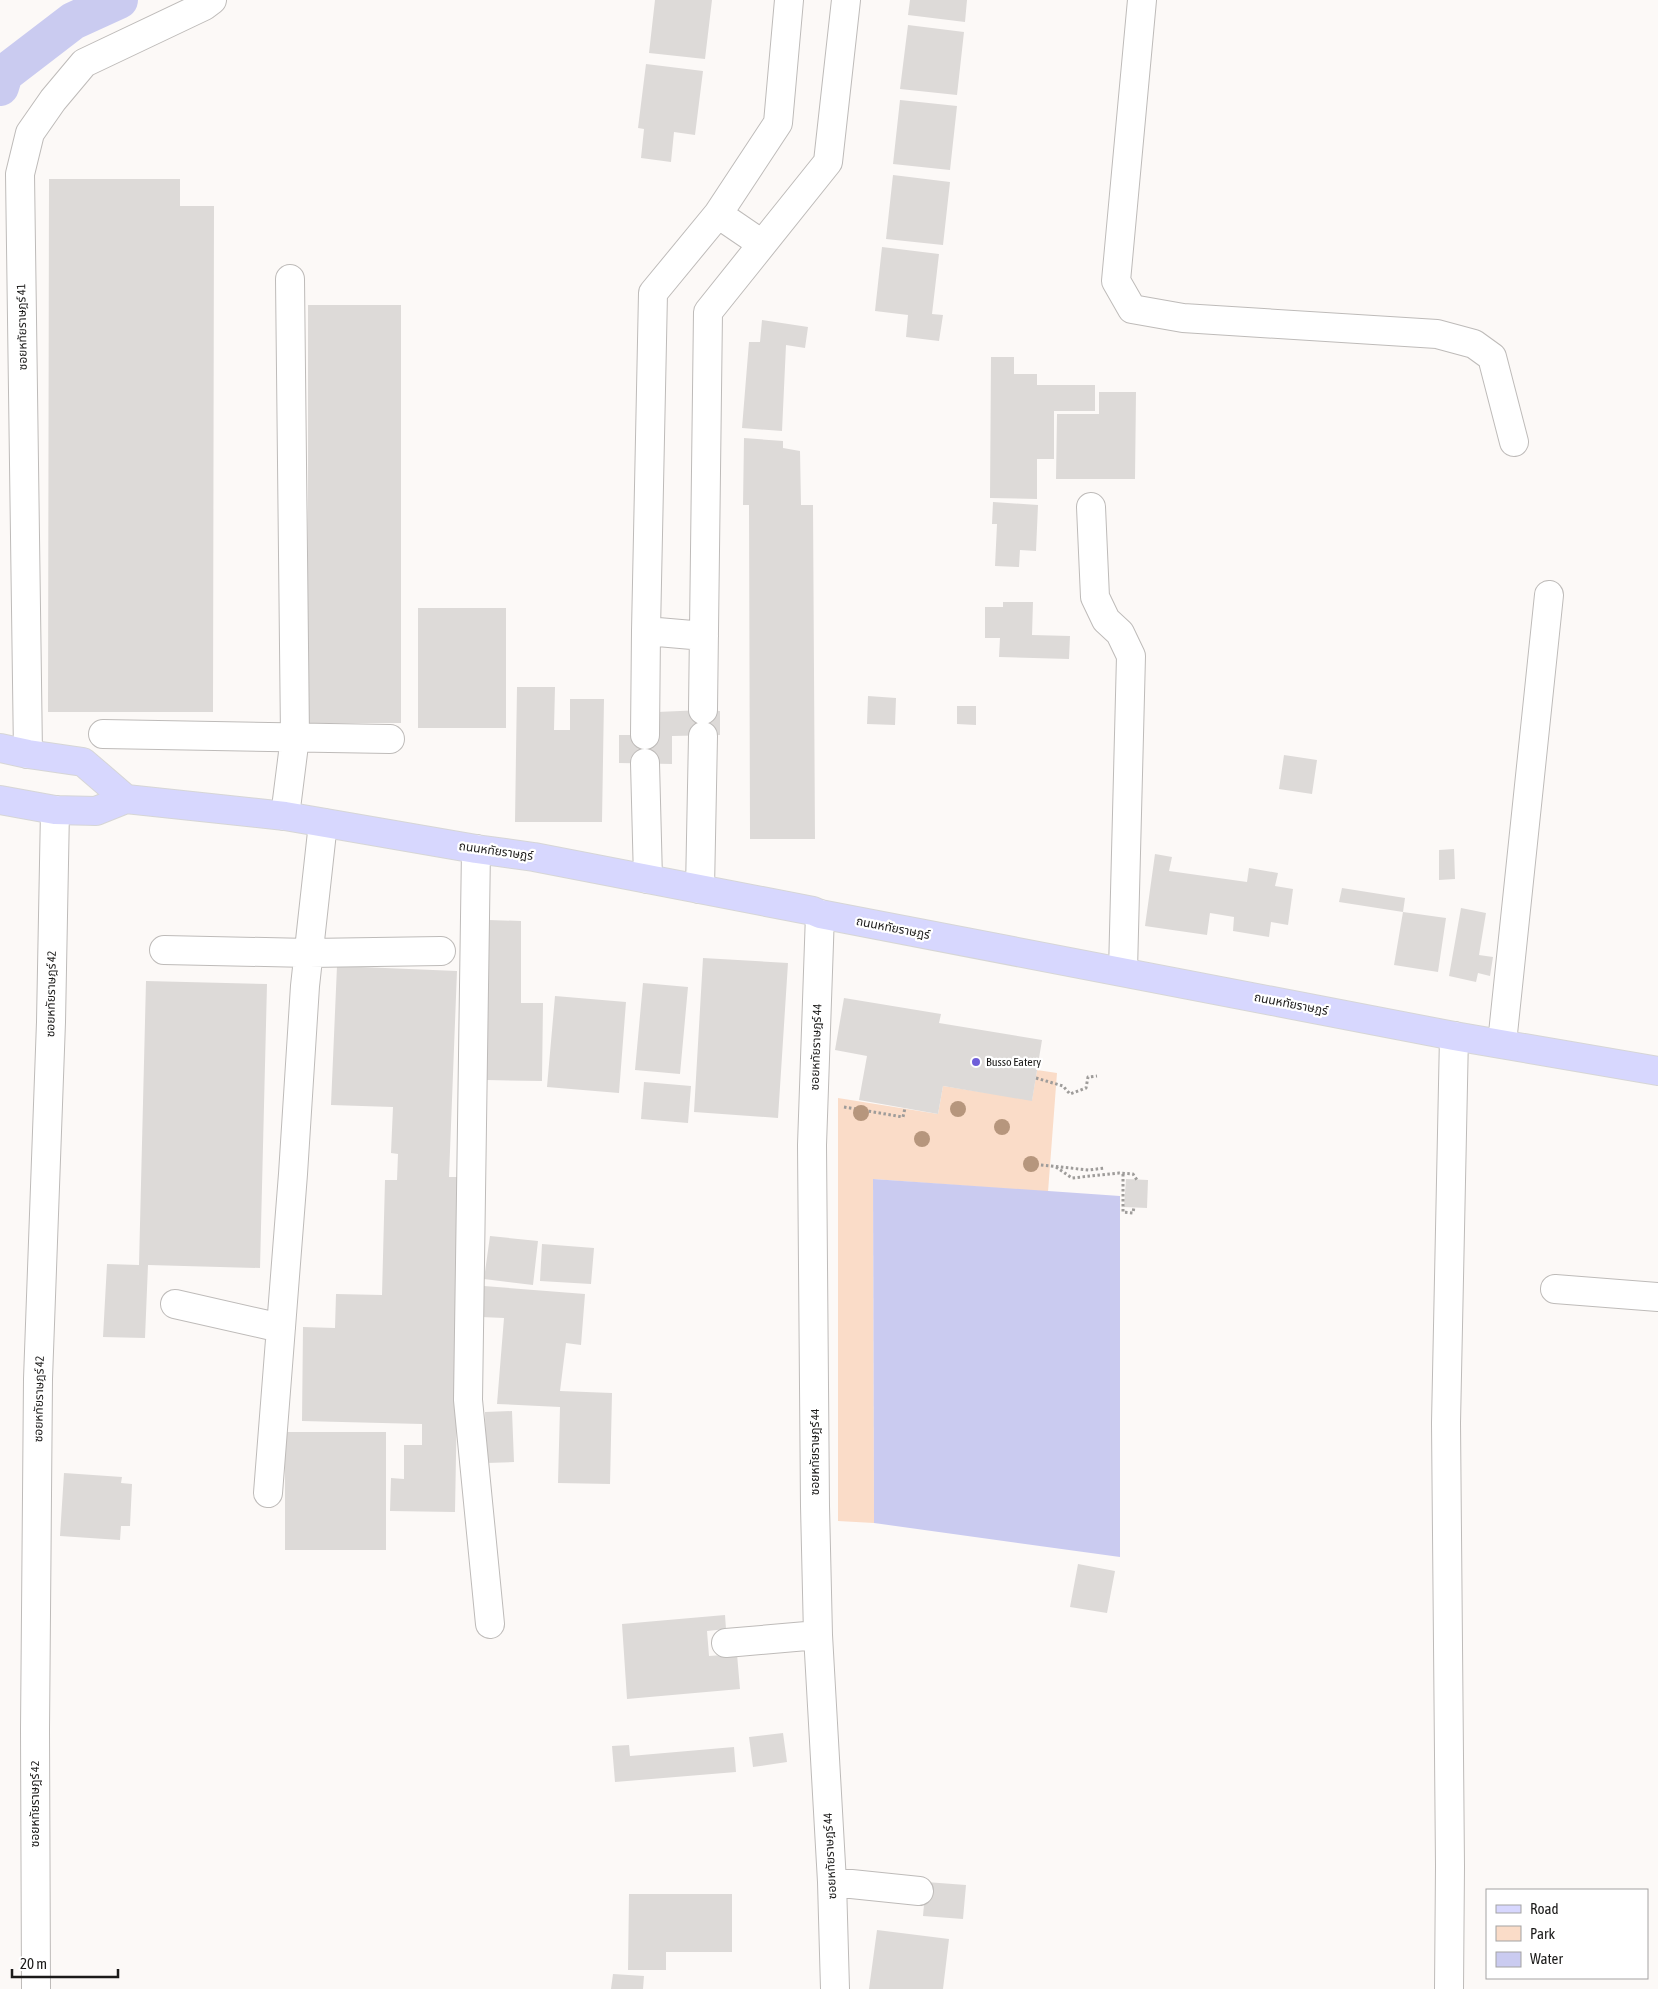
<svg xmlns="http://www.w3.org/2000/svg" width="1658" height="1989" font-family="'Asap Condensed','Noto Sans Thai',sans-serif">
	<rect width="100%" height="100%" fill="#fcf9f7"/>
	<!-- green -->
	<path fill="#fadcc8" d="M1037 1070 1057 1073 1048 1192 873 1179 874 1523 838 1521V1098L938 1114 943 1086 1032 1100Z"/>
	<!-- water -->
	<path fill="#cacbf0" d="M873 1179 1120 1196V1557L874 1523Z"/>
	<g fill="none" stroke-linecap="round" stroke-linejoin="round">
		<!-- canal -->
		<path stroke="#cacbf0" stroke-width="38" d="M0 87 4 74 73 21 119 0"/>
	</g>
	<!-- building -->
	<path fill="#dddad8" d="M655 0H712L705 59 649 53Z
		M910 0H967L965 22 908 15Z
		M908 25 964 32 957 95 900 89Z
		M646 64 703 71 695 135 674 132 671 162 641 158 644 129 638 128Z
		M900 100 957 106 950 170 893 164Z
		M893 175 950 182 943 245 886 239Z
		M49 179H180V206H214L213 712H48Z
		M882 247 939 254 932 314 943 315 939 341 906 337 908 315 875 311Z
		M308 305H401V723H308Z
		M762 320 808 327 805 348 786 345 782 431 742 428 749 342H760Z
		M991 357H1014V374H1037V385H1095V411H1054V459H1037V499L990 498Z
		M1099 392H1136L1135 479H1056L1057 414H1099Z
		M744 438 783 441V448L800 451 801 505H813L815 839H750L749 505H743Z
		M993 502 1038 505 1036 551 1020 550 1019 567 995 566 997 524H992Z
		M1003 602H1033L1032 635 1070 636 1069 659 999 657 1000 638H985V607H1003Z
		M418 608H506V728H418Z
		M517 687H555L554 730H570V699H604L602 822H515Z
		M868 696 896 698 895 725 867 724Z
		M957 706H976V725L957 724Z
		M703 710 720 711V735L672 736V764L619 763V735H645L657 712Z
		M1284 755 1317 760 1312 794 1279 789Z
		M1454 849 1455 879 1439 880V850Z
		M1155 854 1172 857 1169 871 1247 882 1249 868 1278 873 1275 886 1293 889 1288 925 1271 922 1269 937 1233 931 1234 917 1210 913 1207 935 1145 926Z
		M1342 888 1405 898 1403 912 1339 902Z
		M1461 908 1486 913 1479 955 1493 957 1490 976 1478 973 1476 982 1449 976Z
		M1403 912 1446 918 1438 972 1394 965Z
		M488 920 521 921V1003H543L542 1081 487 1080Z
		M703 958 788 963 778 1118 694 1112Z
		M337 966 457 971 449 1177H461L455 1512 390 1511 391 1478 404 1479V1445H422V1424L302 1421 303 1327 335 1328 336 1294 382 1295 385 1180H397L398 1154 391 1153 393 1107 331 1105Z
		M146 981 267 984 260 1268 148 1265 145 1338 103 1337 107 1264 139 1265Z
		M643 983 688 987 680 1074 635 1070Z
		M555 996 626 1002 619 1093 547 1087Z
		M844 998 941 1014 939 1023 1042 1040 1032 1101 943 1086 938 1114 859 1100 867 1056 835 1050Z
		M644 1082 691 1086 688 1123 641 1119Z
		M1126 1179 1148 1180 1147 1208 1124 1207Z
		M490 1236 538 1241 533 1285 484 1279Z
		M542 1244 594 1248 591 1284 540 1281Z
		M484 1286 585 1294 581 1345 566 1343 560 1391 612 1393 610 1484 558 1483 560 1407 497 1404 504 1318 481 1317Z
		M512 1411 514 1462 486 1463 485 1412Z
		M285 1432H386V1550H285Z
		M64 1473 122 1477 121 1483 132 1484 130 1526H121L120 1540 60 1536Z
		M1078 1564 1115 1571 1107 1613 1070 1607Z
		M725 1615 726 1629 707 1631 709 1656 737 1654 740 1689 627 1699 622 1624Z
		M783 1733 787 1762 753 1767 749 1737Z
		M629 1745 630 1756 734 1747 736 1772 615 1782 612 1746Z
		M926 1882 966 1885 963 1919 923 1916Z
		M629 1894H732V1952H666V1970H628Z
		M877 1930 949 1939 943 1989H869Z
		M613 1974 644 1976 643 1989H611Z"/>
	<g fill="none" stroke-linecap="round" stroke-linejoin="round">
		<defs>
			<path id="minor" d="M1142 0 1116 281 1132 309 1183 318 1437 334 1474 344 1492 357 1514 442
				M718 214 762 244
				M1091 507 1095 597 1106 620 1120 633 1131 656 1123 971
				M646 631 704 636
				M703 710 708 312 828 162 846 0
				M103 734 390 739
				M645 735 646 631 653 293 718 214 778 123 789 0
				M28 754 20 174 30 133 53 100 84 63 204 6 212 0
				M645 763 648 879
				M285 816 295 737 290 279
				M476 849 468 1400 490 1624
				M700 889 703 736
				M820 914 812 1145 815 1506 818 1635 832 1882 835 1989
				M164 950 309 953 441 951
				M1502 1043 1549 595
				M1555 1289 1658 1297
				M175 1304 281 1328
				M268 1493 293 1174 305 986 323 823
				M726 1643 818 1635
				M832 1882 919 1891
				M36 1989 35 1730 38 1379 51 1022 55 810
				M1449 1989 1450 1866 1446 1423 1454 1036"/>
			<path id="major" d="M0 748 28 754 83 762 126 799
				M0 800 55 810 96 811 126 799 285 816 476 849 534 857 813 911 820 914 1454 1036 1658 1071"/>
		</defs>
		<!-- minor casing -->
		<use href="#minor" stroke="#bebbb9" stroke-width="30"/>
		<!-- major casing -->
		<use href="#major" stroke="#d6d6d6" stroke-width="30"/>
		<!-- path -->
		<path stroke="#9e9c9a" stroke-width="3" stroke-dasharray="2.5 2.5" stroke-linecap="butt" d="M1036 1078 1063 1086 1070 1094 1086 1088 1088 1077 1097 1076
			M844 1107 903 1117 905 1108
			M1031 1164 1089 1170 1105 1168
			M1056 1167 1072 1178 1119 1173 1133 1174 1137 1180
			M1123 1174V1212L1133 1213 1134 1207"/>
		<!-- minor -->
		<use href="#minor" stroke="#fff" stroke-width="28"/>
		<!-- major -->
		<use href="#major" stroke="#d7d7fe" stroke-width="28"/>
	</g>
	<!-- trees -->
	<g fill="#b6967d">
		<circle cx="958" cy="1109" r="8"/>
		<circle cx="861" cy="1113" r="8"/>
		<circle cx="1002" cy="1127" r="8"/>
		<circle cx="922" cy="1139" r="8"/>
		<circle cx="1031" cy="1164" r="8"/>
	</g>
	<!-- markers -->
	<circle fill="#6f5fd9" stroke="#fff" stroke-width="2" cx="976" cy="1062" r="5"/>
	<g text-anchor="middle" stroke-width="4.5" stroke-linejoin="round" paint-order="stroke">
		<!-- street labels -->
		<g font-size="12" fill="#1b1a19" stroke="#fff">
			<text transform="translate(22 327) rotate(-91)" y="4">ซอยหทัยราษฎร์ 41</text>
			<text transform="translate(496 851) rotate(8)" y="4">ถนนหทัยราษฎร์</text>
			<text transform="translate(893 928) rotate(11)" y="4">ถนนหทัยราษฎร์</text>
			<text transform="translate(51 994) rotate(-89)" y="4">ซอยหทัยราษฎร์ 42</text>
			<text transform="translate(1291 1004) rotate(11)" y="4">ถนนหทัยราษฎร์</text>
			<text transform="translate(816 1047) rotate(-88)" y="4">ซอยหทัยราษฎร์ 44</text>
			<text transform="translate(39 1399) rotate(-89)" y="4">ซอยหทัยราษฎร์ 42</text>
			<text transform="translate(815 1452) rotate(-90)" y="4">ซอยหทัยราษฎร์ 44</text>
			<text transform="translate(35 1804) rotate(-90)" y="4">ซอยหทัยราษฎร์ 42</text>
			<text transform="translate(830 1856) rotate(-93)" y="4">ซอยหทัยราษฎร์ 44</text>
		</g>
		<!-- poi labels -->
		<g font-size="12" fill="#1b1a19" stroke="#fff" text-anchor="start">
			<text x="986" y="1066">Busso Eatery</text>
		</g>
	</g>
	<!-- legend -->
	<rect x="1486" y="1889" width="162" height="90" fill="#ffffff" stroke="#a4a3a3"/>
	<rect x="1496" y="1905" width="25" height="8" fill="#d7d7fe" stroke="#a4a3a3"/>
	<text x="1530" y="1914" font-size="15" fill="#1b1a19">Road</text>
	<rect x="1496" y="1926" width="25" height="15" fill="#fadcc8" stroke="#a4a3a3"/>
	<text x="1530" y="1939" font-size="15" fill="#1b1a19">Park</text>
	<rect x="1496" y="1952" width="25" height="15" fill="#cacbf0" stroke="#a4a3a3"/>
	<text x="1530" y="1964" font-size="15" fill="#1b1a19">Water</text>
	<!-- scale -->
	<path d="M12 1969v8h106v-8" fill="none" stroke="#1b1a19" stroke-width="2.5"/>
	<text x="20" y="1969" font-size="15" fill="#1b1a19" stroke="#ffffff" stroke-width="4" paint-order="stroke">20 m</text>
</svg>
